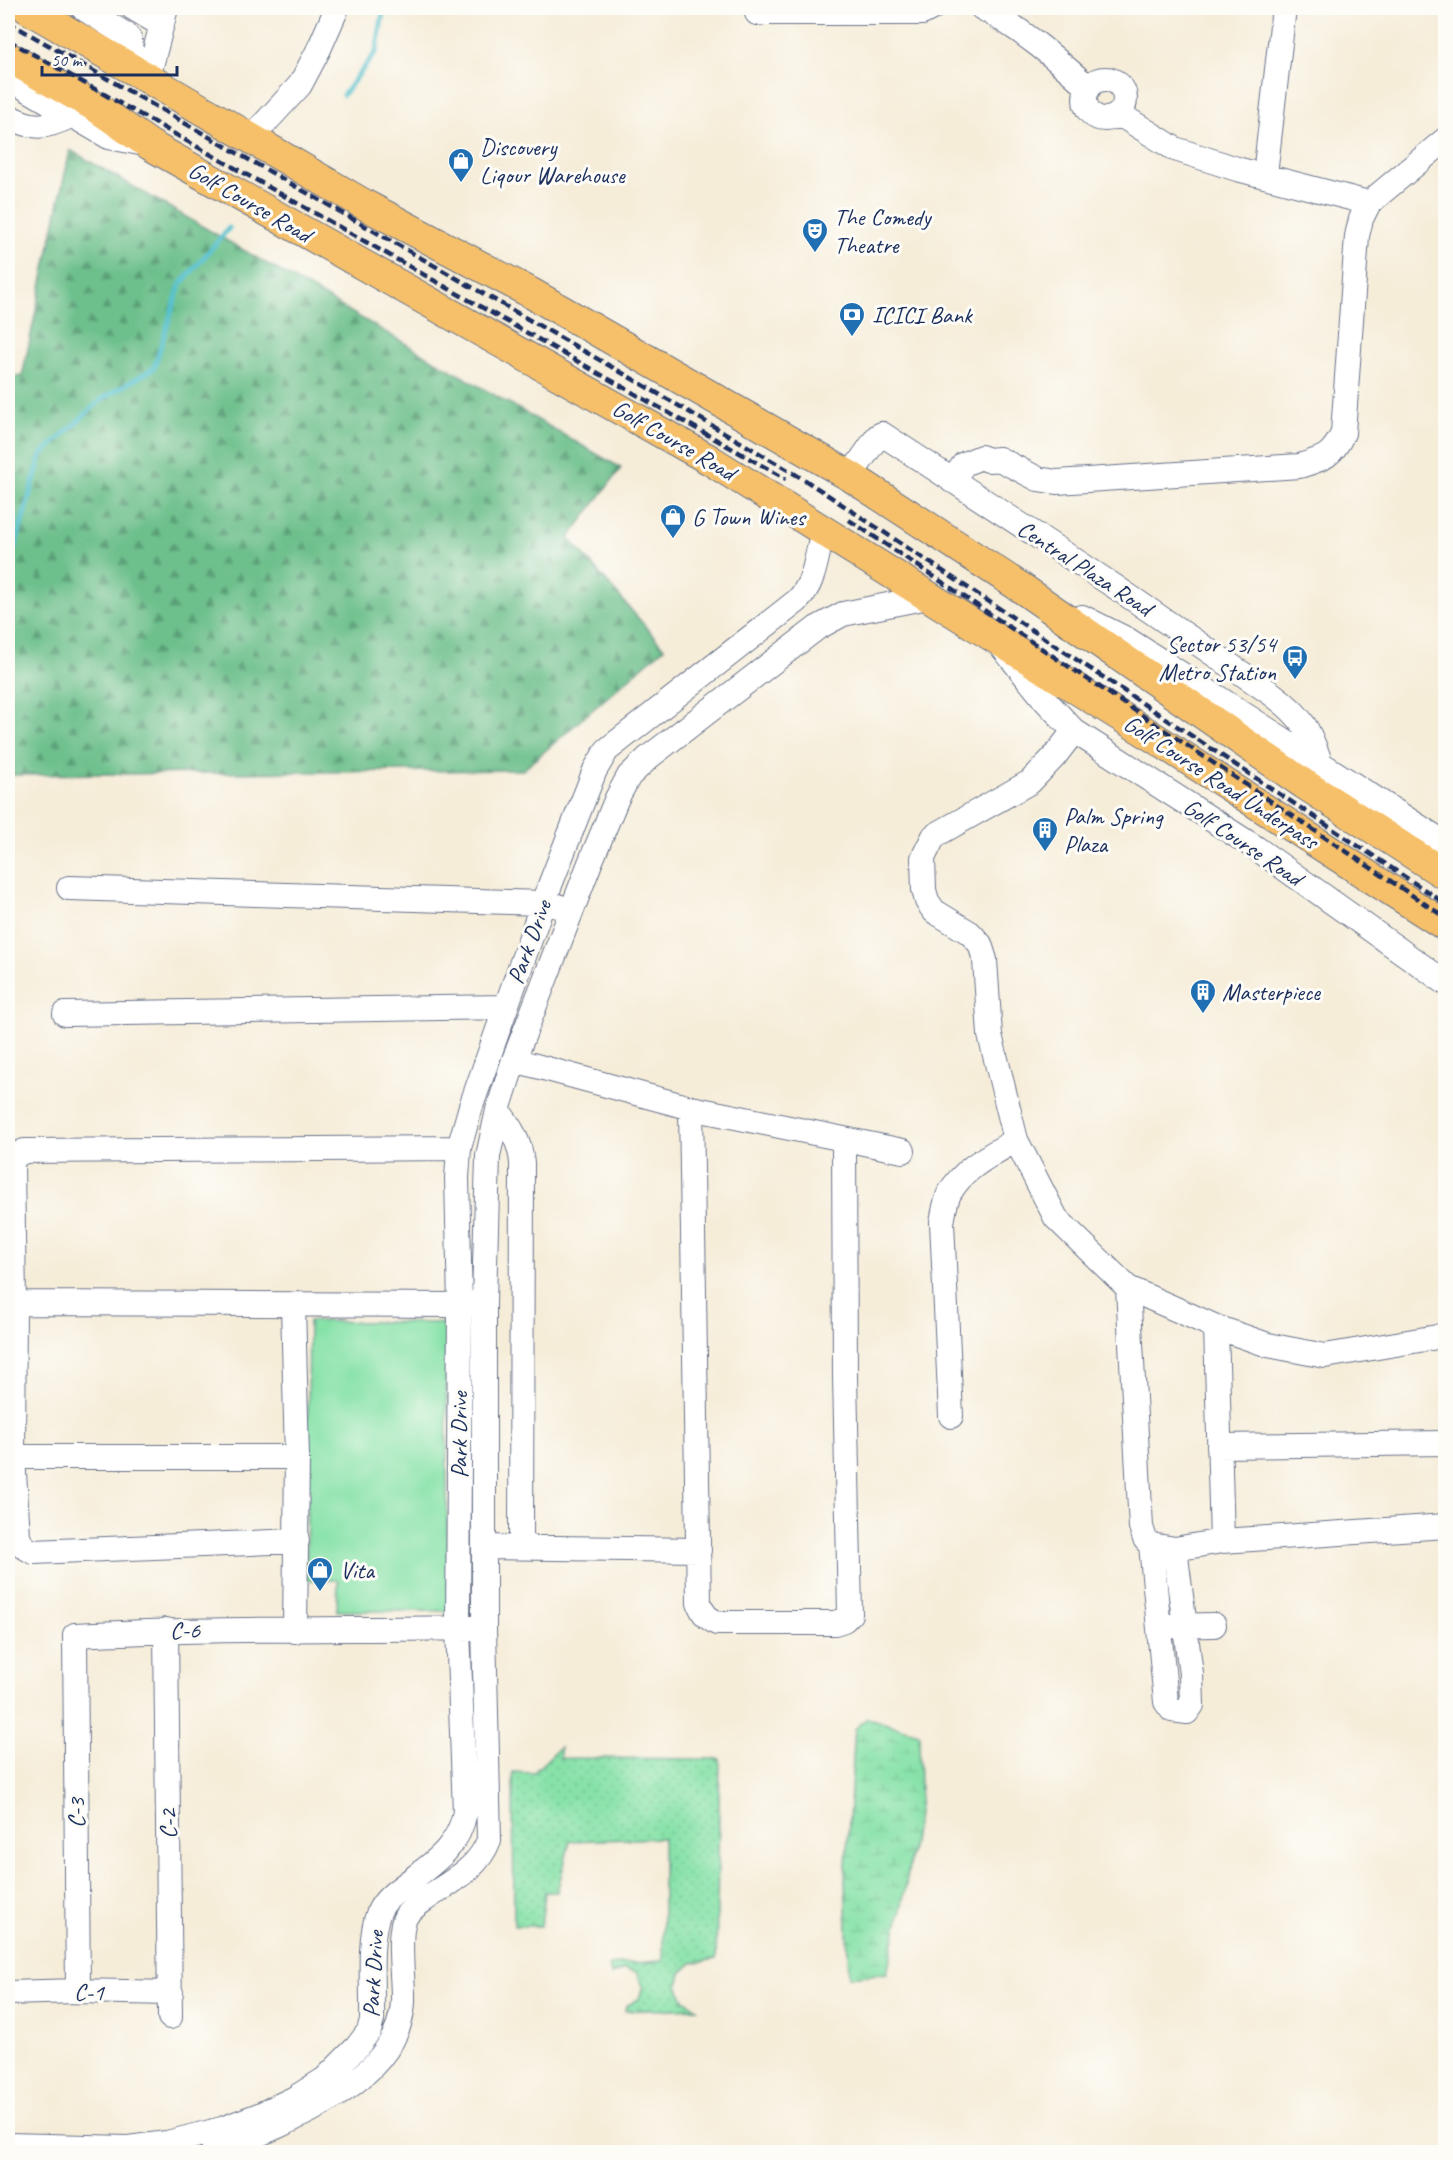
<svg xmlns="http://www.w3.org/2000/svg" width="1453" height="2160" font-family="Caveat,sans-serif">
	<defs>
		<pattern id="forest-firs" width="22" height="20" patternUnits="userSpaceOnUse" patternTransform="scale(1.5)"><rect width="22" height="20" fill="#6dc08c"/><path d="M5 1l3.5 6h-7zM16 11l3.5 6h-7z" fill="#599c76"/></pattern>
		<pattern id="wetland-marsh" width="20" height="14" patternUnits="userSpaceOnUse" patternTransform="scale(1.5)"><rect width="20" height="14" fill="#87e2a8"/><path d="M1 5h8M5 5V1M11 12h8M15 12V8" fill="none" stroke="#74c293"/></pattern>
		<pattern id="garden-dots" width="8" height="8" patternUnits="userSpaceOnUse" patternTransform="scale(1.5)"><rect width="8" height="8" fill="#87e2a8"/><path d="M2 2h.1M6 6h.1" fill="none" stroke="#74c293" stroke-width="1.8" stroke-linecap="round"/></pattern>
	</defs>
	<rect width="100%" height="100%" fill="#fdfcf7"/>
	<filter id="ink" filterUnits="userSpaceOnUse"><feTurbulence type="fractalNoise" baseFrequency=".0167" numOctaves="2"/><feDisplacementMap in="SourceGraphic" scale="12" xChannelSelector="R" yChannelSelector="G"/><feConvolveMatrix kernelMatrix="1 2 1 2 8 2 1 2 1" color-interpolation-filters="sRGB"/></filter>
	<filter id="wash" filterUnits="userSpaceOnUse"><feTurbulence type="fractalNoise" baseFrequency=".008" numOctaves="4" result="noise"/><feDisplacementMap in="SourceGraphic" scale="24" xChannelSelector="R" yChannelSelector="G"/><feGaussianBlur stdDeviation="1.35" result="paint"/><feColorMatrix in="noise" values="0 0 0 0 0 0 0 0 0 0 0 0 0 0 0 0 0 1.4 0 .05"/><feComposite in="paint" operator="in"/></filter>
	<g filter="url(#wash)">
		<rect width="100%" height="100%" fill="#f6edd9"/>
		<!-- green -->
		<path fill="#87e2a8" stroke="#518883" stroke-width="1.5" d="M309 1321 446 1323 448 1611H337L338 1580H306Z"/>
		<!-- forest -->
		<path fill="url(#forest-firs)" stroke="#447875" stroke-width="1.5" d="M70 150 621 468 569 538 664 648 523 770 8 775V375L22 377Z"/>
		<!-- wetland -->
		<path fill="url(#wetland-marsh)" stroke="#518883" stroke-width="1.5" d="M867 1718 919 1733 920 1799 905 1890 887 1973 849 1977 845 1880 855 1729Z"/>
		<!-- garden -->
		<path fill="url(#garden-dots)" stroke="#518883" stroke-width="1.5" d="M560 1747V1758L720 1759 716 1959 692 1963 681 1973 678 1985 684 2000 697 2008 625 2011 626 2006 639 1999 643 1986 637 1973 624 1969 611 1975 609 1965 663 1961V1838L570 1841 557 1892H545L541 1926H514L513 1772 533 1773Z"/>
		<g fill="none" stroke-linecap="round" stroke-linejoin="round">
			<!-- stream -->
			<path stroke="#53c0cd" stroke-width="5" d="M343 95 376 52 384 8
				M8 555 15 547 41 455 102 399 154 368 180 285 229 228"/>
		</g>
	</g>
	<g filter="url(#ink)">
		<g fill="none" stroke-linecap="round" stroke-linejoin="round">
			<defs>
				<path id="minor" d="M83 8 126 35 130 40 134 70
					M133 8 160 24
					M982 8C1022 29 1055 58 1089 88
					M757 13H922L932 8
					M8 78 109 137 145 144
					M148 78 166 8
					M1085 99a20 20 0 1 1 40 0a20 20 0 1 1-40 0Z
					M1119 114 1175 149 1237 169 1369 203
					M8 116C34 130 45 128 71 116
					M251 138 300 85 319 49 337 8
					M1265 175 1284 8
					M850 476 878 436 882 434 1114 586 1272 694C1303 717 1309 729 1321 765
					M952 481 964 464 981 457 988 460 999 459 1038 479 1057 482 1299 466C1323 459 1332 457 1343 433L1357 236 1361 219 1369 203 1446 139
					M1082 617 1128 640 1446 844
					M1003 648 1045 700 1074 731 1256 848 1446 983
					M1074 731 1054 757 1030 782 934 836 923 858 924 890 927 901 934 911 970 933 980 944 985 960 990 1035 1016 1140 1056 1218 1128 1288 1216 1327 1268 1345 1325 1356 1437 1337 1446 1334
					M69 888 543 903 558 906
					M65 1014 506 1007
					M514 1060 691 1108 903 1151
					M691 1108 699 1603C703 1614 707 1618 717 1623H835L844 1620 850 1614 845 1375 844 1139
					M498 1110C511 1128 520 1141 522 1163L521 1547
					M1128 1288 1141 1527 1145 1539 1151 1545 1175 1549 1222 1541 1446 1526
					M14 1303 460 1305 475 1303
					M293 1305 297 1457 295 1631
					M1216 1327 1222 1541
					M951 1416 942 1222C944 1213 945 1202 949 1194 963 1168 991 1155 1016 1140
					M1219 1446 1446 1443
					M13 1457H297
					M297 1541 34 1552C24 1548 21 1545 18 1536L13 1457 14 1303 12 1163 17 1155 24 1151 459 1148
					M1151 1545 1166 1702 1172 1710 1187 1712 1192 1705 1191 1674 1175 1549
					M484 1547 699 1550
					M1168 1626 1214 1625
					M166 1630 170 2017
					M78 1991 75 1635C207 1628 340 1630 472 1628
					M8 1993 78 1991 171 1993
					M8 2145 128 2148 167 2143 222 2129 259 2115 295 2098 325 2079 357 2047 369 2031 372 2020C373 1990 368 1942 378 1914 382 1903 392 1894 402 1887 430 1865 458 1850 465 1812L458 1628 460 1305 457 1178 459 1148 471 1106 506 1007 543 903 595 770 607 750 797 601C816 582 816 556 823 530
					M213 2152C278 2127 399 2085 403 2002 404 1981 396 1933 406 1916 411 1908 420 1903 427 1898 452 1881 478 1869 489 1840L484 1628V1302L488 1156 498 1110 514 1060 590 863 617 798 629 776 649 757 817 628 843 614 928 597"/>
				<path id="major" d="M27 8 367 206 531 293 850 476 1020 587 1304 784 1446 875
					M8 57 96 107 150 145 710 460 1144 731 1446 926"/>
			</defs>
			<!-- minor casing -->
			<use href="#minor" stroke="#687289" stroke-width="26"/>
			<!-- major casing -->
			<use href="#major" stroke="#687289" stroke-width="32"/>
			<!-- minor -->
			<use href="#minor" stroke="#fff" stroke-width="24"/>
			<!-- major -->
			<use href="#major" stroke="#f6c06b" stroke-width="30"/>
			<!-- rail -->
			<path stroke="#1b2f5e" stroke-width="4.5" stroke-dasharray="9 4.5" stroke-linecap="butt" d="M8 22 645 386 805 480 1446 904
				M8 40 786 479
				M849 520 1446 918"/>
		</g>
	</g>
	<!-- icons -->
	<defs>
		<symbol id="shop-pin" viewBox="-11 -11 22 30"><path d="M0 17L-7.5 6A9.5 9.5 0 1 1 7.5 6Z" fill="#1f6fb2" stroke="#fdfcf7"/><path d="M-5-2.5h2.3a2.7 3.5 0 0 1 5.4 0H5L5.5 6h-11ZM-1.5-2.5h3a1.5 2.3 0 0 0-3 0Z" fill="#fff"/></symbol>
		<symbol id="theatre-pin" viewBox="-11 -11 22 30"><path d="M0 17L-7.5 6A9.5 9.5 0 1 1 7.5 6Z" fill="#1f6fb2" stroke="#fdfcf7"/><path d="M-5-5.5Q0-4 5-5.5V0Q5 5 0 6Q-5 5-5 0ZM-3.3-2.5H-1v1.5H-3.3ZM1-2.5H3.3v1.5H1ZM-2.8 1Q0 5.5 2.8 1Z" fill="#fff"/></symbol>
		<symbol id="bank-pin" viewBox="-11 -11 22 30"><path d="M0 17L-7.5 6A9.5 9.5 0 1 1 7.5 6Z" fill="#1f6fb2" stroke="#fdfcf7"/><path d="M-6-4H6V4H-6ZM0-2.3a2.3 2.3 0 1 0 0 4.6a2.3 2.3 0 1 0 0-4.6Z" fill="#fff"/></symbol>
		<symbol id="bus-pin" viewBox="-11 -11 22 30"><path d="M0 17L-7.5 6A9.5 9.5 0 1 1 7.5 6Z" fill="#1f6fb2" stroke="#fdfcf7"/><path d="M-5-6H5V4H4V6H2V4H-2V6H-4V4H-5ZM-3.5-4V0h7V-4ZM-3.5 1.2v1.5H-2V1.2ZM2 1.2v1.5H3.5V1.2Z" fill="#fff"/></symbol>
		<symbol id="building-pin" viewBox="-11 -11 22 30"><path d="M0 17L-7.5 6A9.5 9.5 0 1 1 7.5 6Z" fill="#1f6fb2" stroke="#fdfcf7"/><path d="M-4-6H4V6H1V3H-1V6H-4ZM-2.5-4.3h1.7v1.8h-1.7ZM.8-4.3h1.7v1.8H.8ZM-2.5-1h1.7V.8h-1.7ZM.8-1h1.7V.8H.8Z" fill="#fff"/></symbol>
	</defs>
	<g fill-rule="evenodd">
		<use href="#shop-pin" x="446" y="146" width="30" height="40"/>
		<use href="#theatre-pin" x="800" y="216" width="30" height="40"/>
		<use href="#bank-pin" x="837" y="300" width="30" height="40"/>
		<use href="#shop-pin" x="658" y="502" width="30" height="40"/>
		<use href="#bus-pin" x="1280" y="643" width="30" height="40"/>
		<use href="#building-pin" x="1030" y="815" width="30" height="40"/>
		<use href="#building-pin" x="1188" y="977" width="30" height="40"/>
		<use href="#shop-pin" x="305" y="1555" width="30" height="40"/>
	</g>
	<g text-anchor="middle" stroke-width="6" stroke-linejoin="round" paint-order="stroke">
		<!-- poi labels -->
		<g font-size="24" fill="#1b2f5e" stroke="#fdfcf7" text-anchor="start">
			<text x="480" y="155">Discovery<tspan x="480" dy="28">Liqour Warehouse</tspan></text>
			<text x="834" y="225">The Comedy<tspan x="834" dy="28">Theatre</tspan></text>
			<text x="872" y="323">ICICI Bank</text>
			<text x="692" y="525">G Town Wines</text>
			<text x="1276" y="652" text-anchor="end">Sector 53/54<tspan x="1276" dy="28">Metro Station</tspan></text>
			<text x="1064" y="824">Palm Spring<tspan x="1064" dy="28">Plaza</tspan></text>
			<text x="1222" y="1000">Masterpiece</text>
			<text x="340" y="1578">Vita</text>
		</g>
		<!-- street labels -->
		<g font-size="24" fill="#1b2f5e" stroke="#fdfcf7">
			<text transform="translate(250 202) rotate(30)" y="8">Golf Course Road</text>
			<text transform="translate(674 440) rotate(30)" y="8">Golf Course Road</text>
			<text transform="translate(1085 568) rotate(33)" y="8">Central Plaza Road</text>
			<text transform="translate(1221 782) rotate(33)" y="8">Golf Course Road Underpass</text>
			<text transform="translate(1243 842) rotate(34)" y="8">Golf Course Road</text>
			<text transform="translate(529 942) rotate(-70)" y="8">Park Drive</text>
			<text transform="translate(459 1435) rotate(-90)" y="8">Park Drive</text>
			<text x="185" y="1638">C-6</text>
			<text transform="translate(76 1813) rotate(-90)" y="8">C-3</text>
			<text transform="translate(168 1824) rotate(-91)" y="8">C-2</text>
			<text transform="translate(373 1974) rotate(-87)" y="8">Park Drive</text>
			<text transform="translate(89 1992) rotate(1)" y="8">C-1</text>
		</g>
	</g>
	<!-- margin -->
	<rect width="1453" height="2160" fill="none" stroke="#fdfcf7" stroke-width="30"/>
	<!-- scale -->
	<path d="M42 66v9h135v-9" fill="none" stroke="#1b2f5e" stroke-width="3"/>
	<text x="51" y="66" font-size="18" fill="#1b2f5e" stroke="#fdfcf7" stroke-width="4.5" paint-order="stroke">50 m</text>
</svg>
